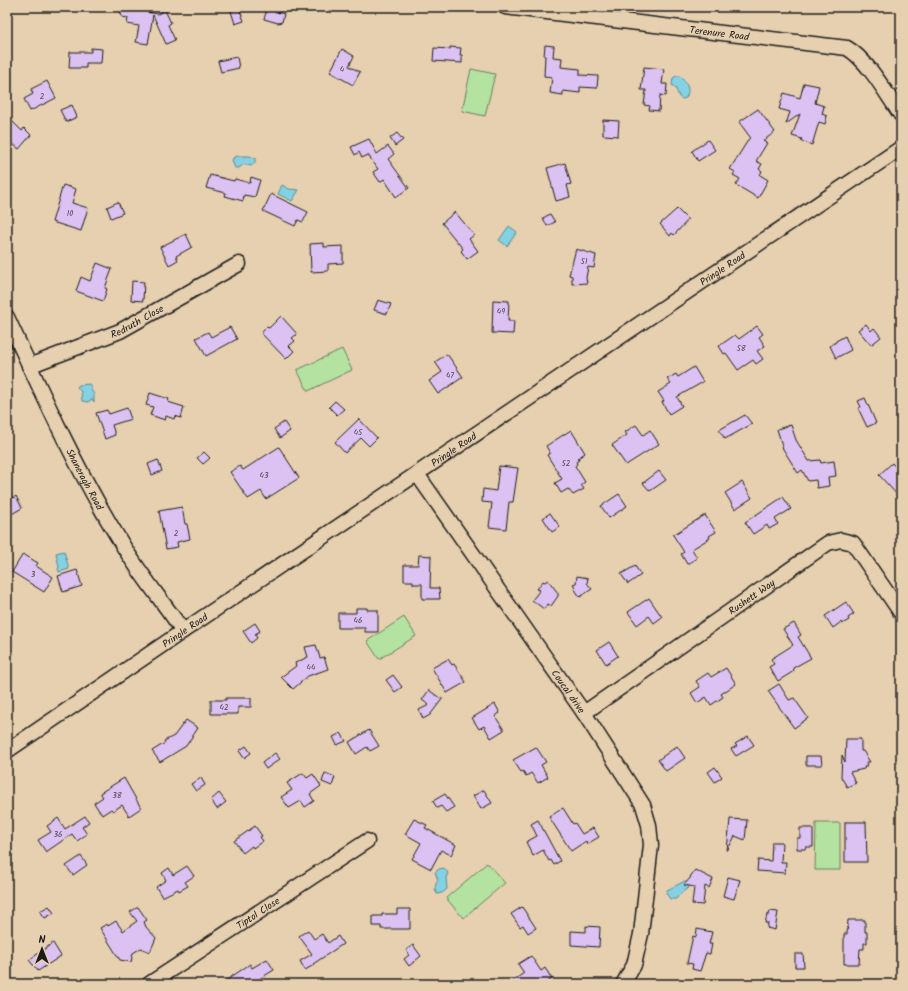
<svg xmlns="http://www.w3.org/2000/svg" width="908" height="991" font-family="Kalam,sans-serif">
	<rect width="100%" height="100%" fill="#e7d0b0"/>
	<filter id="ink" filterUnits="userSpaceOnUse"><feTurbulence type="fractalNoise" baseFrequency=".025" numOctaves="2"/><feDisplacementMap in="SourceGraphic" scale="8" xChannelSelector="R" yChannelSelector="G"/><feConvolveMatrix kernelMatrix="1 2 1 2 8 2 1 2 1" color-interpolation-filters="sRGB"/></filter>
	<g filter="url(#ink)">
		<!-- green -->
		<path fill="#b4e2a0" stroke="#687f5e" d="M471 69 495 74 485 116 462 111Z
			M342 349 352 370 308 391 297 370Z
			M404 617 416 636 379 659 367 641Z
			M816 823H840V870H815Z
			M487 863 505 883 463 918 446 898Z"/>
		<!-- water -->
		<path fill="#84d1e4" stroke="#5a8994" d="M676 76H680C686 82 691 89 686 98L682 99 679 97 676 89 672 85 673 78Z
			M237 156H249L255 158V163L251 166 244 164 239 168H235L232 161 233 158Z
			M282 185 289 189 299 190 292 201 278 194Z
			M509 226 517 232 507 246 499 240Z
			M89 384 91 386V390L94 394V402L92 399 88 402 82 401 81 392 77 387 79 385Z
			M64 551 69 569 59 572 58 568 59 567 56 553Z
			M444 868 448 873 446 878 447 889 442 893 437 894C434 888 435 885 438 880L435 872 439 869Z
			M683 882H685L689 883V887L679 895 676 899H670L666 893 667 890Z"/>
		<!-- building -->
		<path fill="#dcc2f2" stroke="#1c1c1c" d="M119 7 130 9 131 7H142L141 11 158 14 165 10 171 23 168 25 175 40 166 44 153 15 148 44 136 42 139 26 127 24 128 18 122 17Z
			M239 8 244 21 235 24 231 11Z
			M267 9 284 14 282 22 278 23 264 19Z
			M545 45 554 46 553 57 562 58 561 67 580 69V75L598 76 597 88 580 87V93L563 91V95L550 93 552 77 544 76 545 56H544Z
			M450 47 461 48 460 55H462V63L433 61 434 48 450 49Z
			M91 48 102 49 101 63H86V68H69L70 52H91Z
			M342 49 354 56 349 66 360 72 353 85 330 72Z
			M237 57 239 68 221 72 218 61Z
			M644 67 664 69 662 84H667L666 96 660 95 659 111 649 110 650 106 644 105 646 90H641Z
			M47 81 56 98 30 111 24 99 33 94 31 89Z
			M804 83 819 86 815 103 824 106 822 114 827 116 825 124 819 122 812 145 801 141 802 139 792 136 800 114 786 124 790 112 779 109 784 93 800 98Z
			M72 105 77 117 66 122 60 110Z
			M758 109 775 132 763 141 767 143 756 161 762 164 759 169 762 171 760 175 768 180 758 198 736 185 740 179 733 175 735 172 730 169 750 137 739 122Z
			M7 116 22 131 24 128 31 135 19 149 7 139Z
			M603 120 619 121 618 136 603 135Z
			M397 133 403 140 395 146 390 138Z
			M369 139 377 154 388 146 394 154 388 159 409 188 396 197 384 179 380 182 373 172 378 169 368 155 362 158 359 152 355 155 351 147Z
			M708 140 715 150 698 161 692 151Z
			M565 163 571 184 567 185 570 197 556 201 547 168Z
			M210 175 234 181 235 179 250 183 251 177 260 180 255 197 244 195 243 201 225 196 226 193 206 188Z
			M63 185 76 189 72 203 88 208 81 231 52 222Z
			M271 194 308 212 303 222 298 220 295 226 263 211Z
			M118 202 123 213 111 218 107 207Z
			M677 209 688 220 674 235 672 233 670 236 660 224Z
			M455 212 474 235 469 239 478 251 467 259 461 251 463 249 442 223Z
			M550 214 555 222 547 226 543 218Z
			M186 234 192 247 176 256 178 260 169 265 160 247Z
			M324 243V247L343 246V263L328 264V271L311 272 310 244Z
			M576 249 596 255 594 268 588 267 586 278 587 283 572 284V276L569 275Z
			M97 263 112 269 105 288 107 289 103 301 76 291 81 277 90 281Z
			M132 281 144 282 143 301 131 300Z
			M378 300 391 304 387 314 374 310Z
			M493 300 509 301 508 321H514L513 334 492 333Z
			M281 316 297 334 292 338 295 341 289 346 294 351 286 359 261 333 267 327 269 328Z
			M866 324 871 331 874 328 881 337 871 345 858 330Z
			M757 326 763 334 759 337 765 346 757 351 763 359 756 364 753 360 738 370 726 353 724 354 719 346 735 335 739 339Z
			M230 327 237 339 206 356 196 338 208 332 211 337Z
			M845 336 851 350 836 358 830 346 836 342V341Z
			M447 354 463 377 438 394 429 381 442 372 435 362Z
			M694 367 703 382 677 397 682 406 669 414 662 402 664 401 658 392 671 384 667 379 676 374 678 377Z
			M150 393 169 399 168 402 184 407 181 418 175 416 174 419 166 416 165 420 150 415 153 407 146 405Z
			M865 398 876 423 867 427 858 408 861 407 858 401Z
			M335 401 344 409 337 415 329 407Z
			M127 408 131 419 112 425 115 435 105 439 96 413 107 410 109 414Z
			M745 415 752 424 725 439 719 430Z
			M359 419 377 438 369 446 361 438 345 453 335 442Z
			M284 422 290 431 280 438 274 429Z
			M636 425 643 435 650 430 659 444 626 465 612 445 627 435 625 432Z
			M791 425 796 440 809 461 820 460 821 463 834 461 836 476 828 477 829 486 817 488 816 480 808 481 802 470 798 473 783 449 777 429Z
			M571 430 585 453 578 458 579 460 576 462 577 464 575 466 585 482 581 485 584 489 573 495 568 489 561 493 555 483 562 479 547 455 550 453 546 446Z
			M279 447 299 478 266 499 261 491 248 499 230 472 240 466 243 470Z
			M204 452 210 458 203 464 197 458Z
			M158 460 162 471 152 475 148 464Z
			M892 463 901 473V499L879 475Z
			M499 466 518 468 513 502H509L506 529 489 527 492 503 482 502 483 489 496 491Z
			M659 471 666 480 650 491 643 483Z
			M742 482 752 498 735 509 725 493Z
			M7 488 13 498 16 496 22 508 10 515 7 510Z
			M619 494 627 506 609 518 601 506Z
			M783 497 791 509 775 519 778 524 769 529 767 525 753 534 745 522Z
			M182 507 185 524H187L190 539 177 542 178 547 166 549 159 511Z
			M550 513 560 527 552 532 543 518Z
			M705 515 716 532 709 536 710 538 692 549 697 558 687 564 681 554 684 552 673 535Z
			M23 554 38 563 36 566 53 577 44 592 12 572Z
			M419 555 431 556 430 588H439L440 599H422V584H413V581H404V565H418Z
			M635 566 641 575 628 584 621 574Z
			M77 570 82 586 63 592 58 576Z
			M577 576 588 578 587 583 592 589 580 597 574 588 575 587 573 584 576 583Z
			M548 580 558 593V596L551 606 548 604 544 609 532 600 540 590 537 589 543 581 545 582Z
			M649 598 662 617 654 623 649 616 637 625 628 612Z
			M846 602 854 614 848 618 849 620 842 624 841 622 833 628 825 616Z
			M356 608H367V610H378V632H365V628H338V613H356Z
			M255 623 260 631 255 634 257 638 251 643 243 631Z
			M794 623 801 635 798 637 811 658 793 668 794 671 778 681 769 667 774 664 771 659 793 645 783 629Z
			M609 642 618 656 606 664 597 650Z
			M316 645 320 658 324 657 328 669 308 676 293 689 281 677 296 666 295 663 308 657 305 647Z
			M448 659 452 665 454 664 466 682 447 693 432 668Z
			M726 668 736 684 721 694 723 697 711 705 706 697 697 703 691 693 700 687 696 681 708 673 711 677Z
			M393 675 402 687 395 692 386 680Z
			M779 684 789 700 794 698 808 718 794 728 768 691Z
			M429 690 441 699 443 698 430 715 423 719 419 710 429 705 422 700Z
			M226 698H251V707H238V714H211V700H226Z
			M495 704 500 713 495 716 504 730 491 738 484 726 479 729 472 718Z
			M186 720 198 728 186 746 160 762 152 751 165 743 164 741 174 736Z
			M369 730 379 746 370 751 367 747 356 754 349 742Z
			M341 733 346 741 337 745 333 737Z
			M748 736 754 745 736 756 731 749 737 746 735 744Z
			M846 739H861V751H863L870 762H866L867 766H865L864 769 850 772 856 783 847 787 841 777 842 755 845 762Z
			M246 746 251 753 244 758 239 751Z
			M677 746 685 758 666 771 658 760Z
			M536 747 546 762 541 765 548 777 538 783 531 773 526 776 523 771 521 772 513 760Z
			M275 753 280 759 266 769 262 763Z
			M806 756H821L822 765H806Z
			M715 767 722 777 715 782 708 772Z
			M303 773 307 778 313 774 321 786 310 794 314 801 305 807 301 801 289 808 281 797 292 790 287 783Z
			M325 773 335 777 332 786 322 782Z
			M124 778 141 808 129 816 122 805 113 811 111 809 102 815 94 803 103 797 100 793Z
			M201 778 205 785 196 791 191 784Z
			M484 790 492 803 481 809 473 796Z
			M219 793 226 802 217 809 211 800Z
			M445 794 454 807 446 812 441 806 437 808 433 801Z
			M563 808 573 824 575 823 582 834 593 828 599 837 587 844 586 841 571 851 549 817Z
			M85 816 89 822 82 827 87 834 77 841 72 834 46 852 38 840 51 832 47 826 58 818 65 829Z
			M414 819 427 825 425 828 456 845 451 855 441 850 431 869 412 859 421 843 405 834Z
			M730 819 747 820 745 840 735 836 727 851Z
			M538 820 560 861 554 865 551 860 549 861 543 850 533 856 526 842 537 836 531 824Z
			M845 822H866L867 862H845Z
			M255 826 262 836 260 837 263 841 253 848 252 846 243 853 234 841Z
			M800 828H813V847H806L805 849H797V838H800Z
			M772 842H782L781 862H786L785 873 757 871 758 860 771 861Z
			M81 856 87 865 73 875 66 866Z
			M187 866 194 876 185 882 188 886 179 891 178 889 162 897 156 887 166 880 162 873 169 868 173 875Z
			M695 870 713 879 709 888 705 886 703 905 692 904 694 887 684 885 691 877H690Z
			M728 877 740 880 734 899 723 896Z
			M49 906 54 913 45 918 40 911Z
			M138 907 147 920 144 922 146 927 156 938 150 952 141 948 133 953 131 962 120 960 100 928 107 924 108 926 116 921 123 931 137 921 130 912Z
			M522 907 536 928 528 933 523 925 520 927 511 914Z
			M397 909H410V929H381V926H373V916H382V914H397Z
			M770 911 778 912 775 930 767 928 768 923H765L767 915H769Z
			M848 920H865V932H867V943H864V949H860L859 964H844V934H847Z
			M586 926 600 927 599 947 571 945V931L586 932Z
			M697 929 712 932 709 944H712L710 954 706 953 700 971 692 969 693 964 687 963 693 936 696 937Z
			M308 930 314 939 322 934 328 943 338 936 343 944 313 964 314 965 305 970 300 961 312 954 299 936Z
			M53 943 61 956 38 971 29 960Z
			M413 945 421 956 409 966 404 959 409 955 406 950Z
			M795 954H803L804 967H795Z
			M531 956 541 971 545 968 552 979 544 984H508L524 973 518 964Z
			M267 959 274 970 251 984H221L250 964 252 968Z"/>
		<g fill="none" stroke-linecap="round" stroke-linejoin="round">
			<defs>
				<g id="minor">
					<path id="s1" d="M505 7 847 48C868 60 887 95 901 115"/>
					<path id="s2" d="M7 317C42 393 78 473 122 544 140 574 163 602 183 631"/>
					<path id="s3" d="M29 366 120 331 239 264"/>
					<path id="s4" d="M417 474 584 713 643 805 649 825 651 845 641 934 634 965 623 984"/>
					<path id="s5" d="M584 713 828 543 841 540 853 543 901 613"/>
					<path id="s6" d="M7 751 183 631 901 148"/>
					<path id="s7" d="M149 984 367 841"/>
				</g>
			</defs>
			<!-- minor casing -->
			<use href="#minor" stroke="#1c1c1c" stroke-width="17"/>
			<!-- minor -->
			<use href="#minor" stroke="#e7d0b0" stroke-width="14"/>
		</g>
	</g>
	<g text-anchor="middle" stroke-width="4" stroke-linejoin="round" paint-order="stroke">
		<!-- number labels -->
		<g font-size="8" fill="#4c4652">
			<text x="342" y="72">4</text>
			<text x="42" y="99">2</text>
			<text x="70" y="216">10</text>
			<text x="584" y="264">51</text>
			<text x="501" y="314">49</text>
			<text x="741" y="351">58</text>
			<text x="450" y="378">47</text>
			<text x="358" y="435">45</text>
			<text x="566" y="466">52</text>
			<text x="264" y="478">43</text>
			<text x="176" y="536">2</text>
			<text x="33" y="577">3</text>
			<text x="358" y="623">46</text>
			<text x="311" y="670">44</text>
			<text x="224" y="710">42</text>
			<text x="117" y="798">38</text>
			<text x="58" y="837">36</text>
		</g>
		<!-- street labels -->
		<g font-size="10" fill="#1c1c1c" stroke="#e7d0b0">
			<text dy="4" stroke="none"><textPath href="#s1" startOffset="216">Terenure Road</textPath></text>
			<text dy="4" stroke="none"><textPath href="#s6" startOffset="863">Pringle Road</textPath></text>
			<text dy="4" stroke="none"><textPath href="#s3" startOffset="117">Redruth Close</textPath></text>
			<text dy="4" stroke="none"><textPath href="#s6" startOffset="539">Pringle Road</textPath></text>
			<text dy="4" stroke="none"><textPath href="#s2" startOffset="180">Shaneragh Road</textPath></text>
			<text dy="4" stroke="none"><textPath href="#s5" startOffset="204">Rushett Way</textPath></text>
			<text dy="4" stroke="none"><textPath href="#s6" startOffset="215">Pringle Road</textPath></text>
			<text dy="4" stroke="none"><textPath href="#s4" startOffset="265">Coucal drive</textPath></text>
			<text dy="4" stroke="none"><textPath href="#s7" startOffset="130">Tiptol Close</textPath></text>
		</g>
	</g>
	<!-- margin -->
	<rect width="908" height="991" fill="none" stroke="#e7d0b0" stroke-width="24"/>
	<rect x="12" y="12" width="884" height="967" fill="none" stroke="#1c1c1c" stroke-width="1.5" filter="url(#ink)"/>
	<!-- north arrow -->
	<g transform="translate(42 949)" stroke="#e7d0b0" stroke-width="3" paint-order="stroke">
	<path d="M0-3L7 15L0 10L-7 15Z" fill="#1c1c1c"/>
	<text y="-6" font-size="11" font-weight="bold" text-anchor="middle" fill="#1c1c1c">N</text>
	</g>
</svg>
